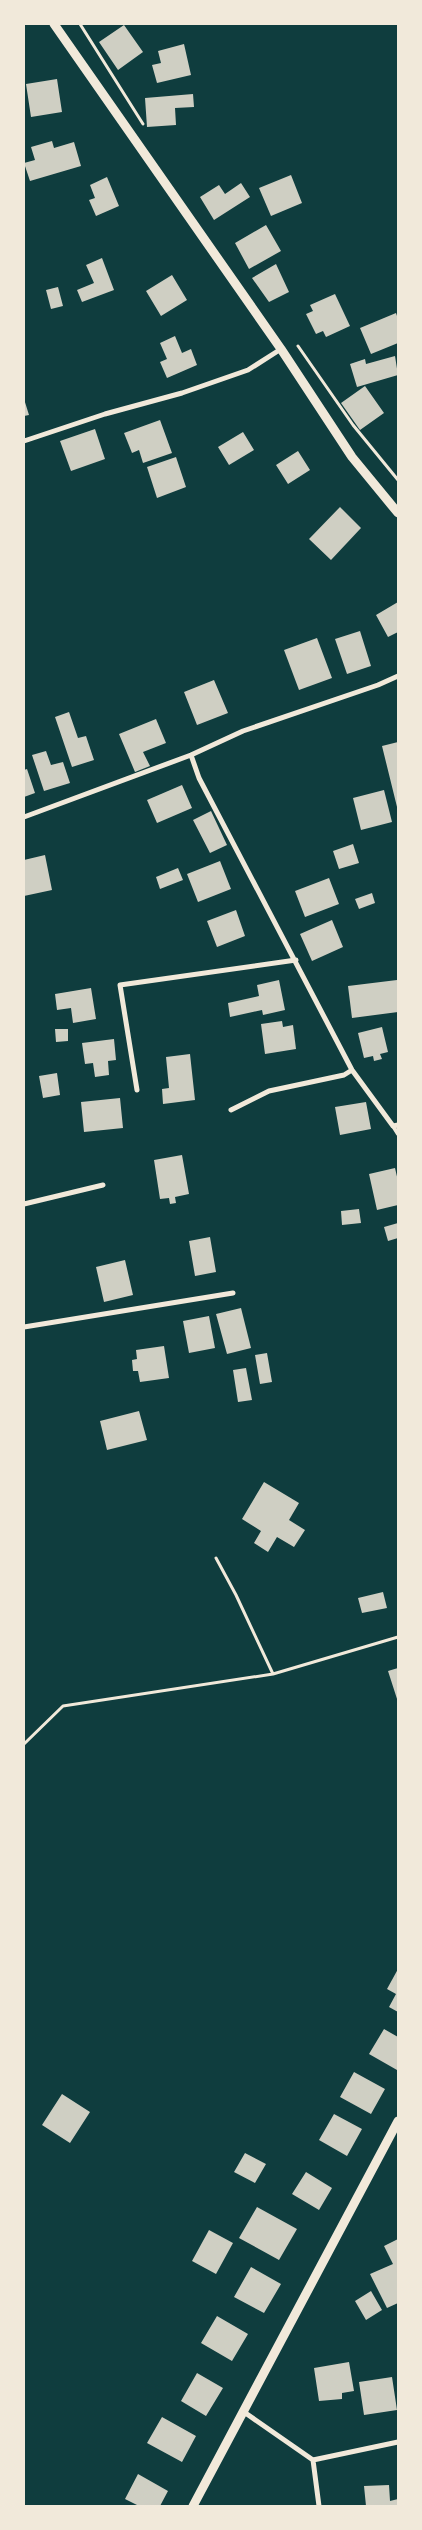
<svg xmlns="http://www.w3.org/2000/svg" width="422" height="2530" font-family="'Libre Baskerville',serif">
	<rect width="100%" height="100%" fill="#0f3d3e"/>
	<!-- building -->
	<path fill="#cfcfc3" d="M124 25 143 52 118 70 99 42Z
		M184 44 191 75 157 83 152 65 161 63 158 51Z
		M57 79 62 112 31 117 26 84Z
		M193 94 194 107 175 108 176 125 147 127 145 98Z
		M52 141 54 148 74 142 81 166 30 181 24 163 35 160 31 147Z
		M291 175 302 203 271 216 259 188Z
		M107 177 119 206 96 216 89 200 95 198 90 185Z
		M241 183 250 197 214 220 200 197 219 185 225 194Z
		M266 225 281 251 249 269 235 243Z
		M102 258 114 290 82 302 77 290 94 283 86 265Z
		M276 264 289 292 269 302 252 278Z
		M172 275 187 300 161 316 146 291Z
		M58 287 63 306 51 309 46 290Z
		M335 294 350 326 326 337 323 331 316 334 306 314 313 311 310 305Z
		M396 313 398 319V343L371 354 360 328Z
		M175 336 182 353 191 349 197 365 167 378 160 362 167 359 160 343Z
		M395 356 398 375 357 387 350 364 365 359 366 364Z
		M365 386 384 413 360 430 341 403Z
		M24 399 29 415 24 416Z
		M160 420 172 453 143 463 139 450 132 453 124 433Z
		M95 429 105 459 71 471 60 441Z
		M243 432 254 450 229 465 218 447Z
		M298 451 310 470 288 484 276 465Z
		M176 457 186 487 157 498 147 467Z
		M340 507 361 528 331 560 309 539Z
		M398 602V632L388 637 376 615Z
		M360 631 371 666 347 674 335 639Z
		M317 638 332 678 299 690 284 650Z
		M214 680 228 713 197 725 184 692Z
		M69 712 78 738 86 736 94 760 72 767 55 717Z
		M156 719 166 743 143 752 150 766 135 772 119 734Z
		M398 742V811L382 746Z
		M46 751 51 765 63 762 70 783 44 791 32 755Z
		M27 769 35 793 24 797V770Z
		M182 785 192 808 157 823 147 800Z
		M384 790 392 822 361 830 353 798Z
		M211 811 227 845 210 853 193 820Z
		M353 844 359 863 339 869 333 851Z
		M45 855 52 890 24 896V860Z
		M220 861 231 889 198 902 187 874Z
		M178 868 183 880 160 889 156 877Z
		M329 878 339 904 305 917 295 891Z
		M372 893 375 903 359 909 355 899Z
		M236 910 245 936 217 947 207 921Z
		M332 920 343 947 312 961 300 934Z
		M279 980 285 1010 263 1015 262 1010 230 1017 228 1003 259 996 257 985Z
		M397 980 398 1012 352 1018 348 986Z
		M91 988 96 1019 73 1023 71 1008 57 1010 55 994Z
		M282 1021 283 1027 293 1025 296 1049 265 1054 261 1024Z
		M382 1027 388 1052 380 1054 382 1059 374 1061 373 1056 364 1058 358 1033Z
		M55 1029H68V1041L56 1042Z
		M114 1039 116 1060 108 1061 109 1075 95 1077 93 1063 85 1064 82 1043Z
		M190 1054 195 1100 163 1104 162 1089 169 1088 166 1057Z
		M57 1073 60 1095 43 1098 39 1076Z
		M120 1098 123 1128 84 1132 81 1102Z
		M366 1102 371 1129 340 1135 335 1107Z
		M182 1155 189 1194 175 1197 176 1203 170 1204 169 1198 160 1199 154 1160Z
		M395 1168 398 1181V1205L377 1210 369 1174Z
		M359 1209 361 1223 342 1225 341 1211Z
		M398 1223V1238L388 1241 384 1227Z
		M210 1237 216 1272 195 1276 189 1241Z
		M125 1260 133 1295 104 1302 96 1267Z
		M241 1308 251 1348 227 1354 216 1314Z
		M209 1316 215 1348 189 1353 183 1321Z
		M164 1346 169 1378 140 1382 138 1371H133L132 1360 137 1359 136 1350Z
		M267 1353 272 1382 260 1384 255 1355Z
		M246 1368 252 1400 238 1402 233 1370Z
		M139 1411 147 1440 107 1450 100 1421Z
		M264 1482 299 1503 289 1520 305 1530 294 1547 277 1537 268 1552 254 1543 261 1531 242 1519Z
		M383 1592 387 1608 362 1613 358 1598Z
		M398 1668V1702L388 1671Z
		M398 1969V2012L389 2007 396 1994 387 1989Z
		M384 2029 398 2037 397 2070 369 2054Z
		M354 2072 385 2089 371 2114 340 2097Z
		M62 2094 90 2112 70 2143 42 2125Z
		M334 2114 362 2129 347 2156 319 2140Z
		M245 2153 266 2164 255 2183 234 2172Z
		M306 2172 332 2188 319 2210 292 2194Z
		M257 2207 297 2229 279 2260 239 2238Z
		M209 2230 233 2243 216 2274 192 2261Z
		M398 2239V2303L387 2308 370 2274 393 2264 384 2246Z
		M251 2267 281 2284 264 2313 234 2297Z
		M371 2291 382 2310 366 2320 355 2301Z
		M217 2316 248 2334 232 2361 201 2343Z
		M349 2362 354 2391 342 2393V2399L319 2401 314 2368Z
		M197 2373 223 2388 206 2416 181 2401Z
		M392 2377 397 2410 364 2415 359 2382Z
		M162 2417 196 2436 182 2462 147 2443Z
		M138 2474 168 2491 160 2506H139L125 2499Z
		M389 2485 390 2501 398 2499V2506H366L364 2486Z"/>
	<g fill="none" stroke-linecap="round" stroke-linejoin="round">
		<!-- path -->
		<path stroke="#f1e9da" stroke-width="3" d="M80 24 143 124
			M298 346 353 425 398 480
			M216 1558 236 1595 273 1674
			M24 1744 63 1706 273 1674 398 1637"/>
		<!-- service -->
		<path stroke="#f1e9da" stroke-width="4" d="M393 1126 398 1134"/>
		<!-- minor -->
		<path stroke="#f1e9da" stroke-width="5" d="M24 441 105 414 182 393 248 370 281 349
			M191 755 199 778 352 1070 393 1126 398 1125
			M24 817 191 755 243 731 378 685 398 676
			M137 1090 120 985 296 960
			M231 1110 269 1091 344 1075 352 1070
			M24 1204 103 1185
			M24 1327 233 1293
			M244 2412 313 2460 319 2506
			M313 2460 398 2442"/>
		<!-- tertiary -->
		<path stroke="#f1e9da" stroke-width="9" d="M54 24 281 349 352 457 398 513
			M193 2506 398 2121"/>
	</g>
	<!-- border -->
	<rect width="422" height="2530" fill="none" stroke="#f1e9da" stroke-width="50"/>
</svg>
